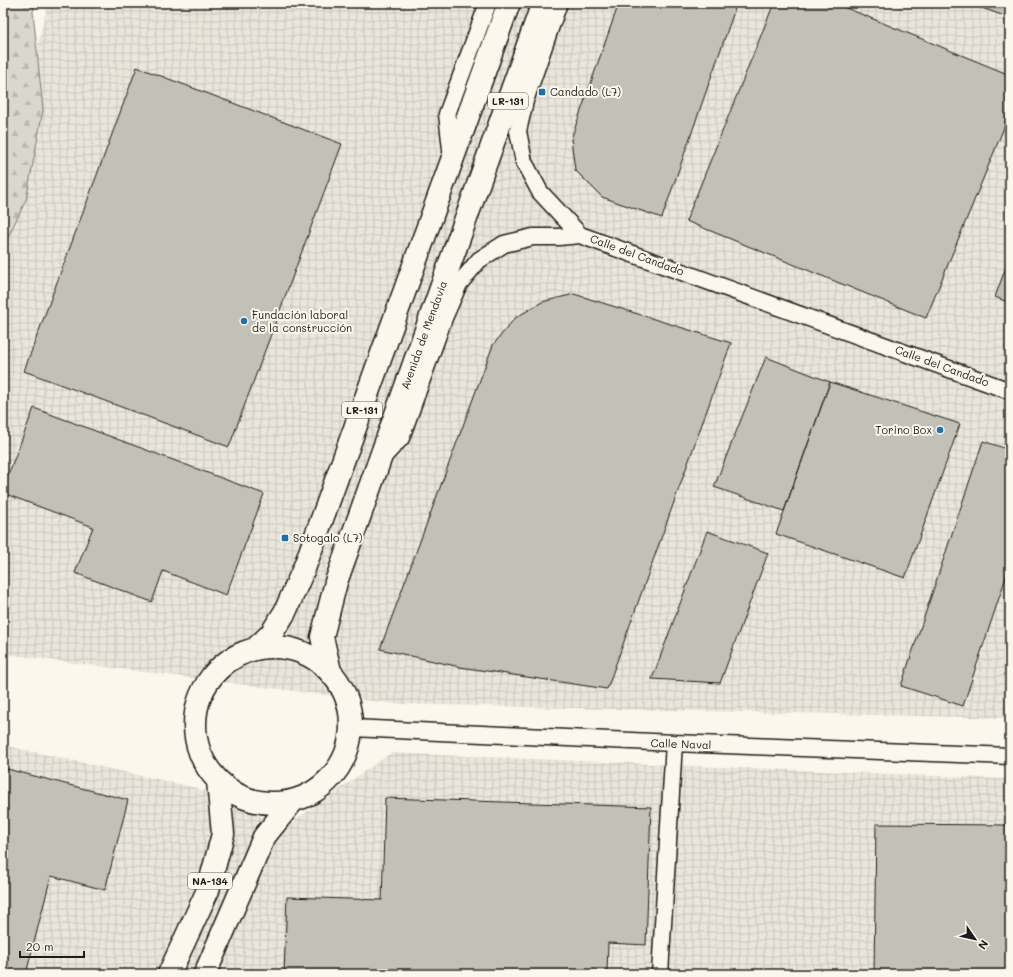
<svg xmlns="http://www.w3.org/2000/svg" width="1013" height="977" font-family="Mali,sans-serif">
	<defs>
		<pattern id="industrial-grid" width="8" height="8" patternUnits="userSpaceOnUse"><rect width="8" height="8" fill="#eae6dc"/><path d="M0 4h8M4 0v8" fill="none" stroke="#c8c5bc"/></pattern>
		<pattern id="forest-firs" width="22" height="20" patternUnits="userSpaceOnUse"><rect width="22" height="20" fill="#dad7ce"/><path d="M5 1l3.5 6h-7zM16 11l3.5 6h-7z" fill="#bab8b0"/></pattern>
	</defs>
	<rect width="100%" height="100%" fill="#fbf7ec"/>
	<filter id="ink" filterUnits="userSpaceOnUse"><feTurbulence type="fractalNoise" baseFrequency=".025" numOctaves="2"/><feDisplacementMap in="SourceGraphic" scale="8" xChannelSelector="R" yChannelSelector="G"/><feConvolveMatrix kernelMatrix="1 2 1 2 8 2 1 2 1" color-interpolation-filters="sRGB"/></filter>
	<g filter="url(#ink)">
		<!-- industrial -->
		<path fill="url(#industrial-grid)" d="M48 3H1010V718L396 704 3 654V185Z
			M3 745 197 788 285 827 391 753 1010 779V974H3Z"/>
		<!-- forest -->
		<path fill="url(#forest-firs)" stroke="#7b7a75" d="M3 3H35L33 12 43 110 26 200 3 247Z"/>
		<!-- building -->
		<path fill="#c3c0b8" stroke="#1c1c1c" d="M619 3H737L662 218 602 197 575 170 571 139Z
			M774 3H834L1010 75V113L926 318 686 221Z
			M968 3H1010V18Z
			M137 67 342 144 229 447 24 371Z
			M1010 256V303L995 297Z
			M574 294 731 343 607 689 460 667 380 649 493 345 515 318 542 302Z
			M766 357 830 382 784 511 714 487Z
			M830 382 960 424 905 578 776 534Z
			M34 408 264 494 226 595 163 571 152 602 75 573 93 527 3 493V488Z
			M983 441 1010 450V565L963 706 901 686Z
			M707 531 768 553 720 683 652 679Z
			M3 768 128 800 105 890 51 876 26 974H3Z
			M385 798 651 807 646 945 608 943 607 974H284L287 897 382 900Z
			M876 824 1010 825V974H874Z"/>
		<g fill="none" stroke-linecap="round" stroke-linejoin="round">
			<defs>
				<path id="street" d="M559 3 525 101 518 131 524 162 540 192 580 235
					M452 158 447 114 488 3
					M383 457 401 438 444 318 459 284 479 260 504 244 533 237H559L580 235 1010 391
					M352 728 674 743 1010 756
					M660 974 674 743"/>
				<path id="primary" d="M195 725a78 78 0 1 1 156 0a78 78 0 1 1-156 0Z
					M255 649 271 634 285 612 305 566 509 3
					M330 671 322 637 336 582 543 3
					M169 974 208 890 223 834 218 781
					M205 974 264 837 292 802"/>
			</defs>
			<!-- street casing -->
			<use href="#street" stroke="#1c1c1c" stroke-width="19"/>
			<!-- primary casing -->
			<use href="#primary" stroke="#1c1c1c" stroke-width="25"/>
			<!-- street -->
			<use href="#street" stroke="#fbf7ec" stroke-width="16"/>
			<!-- primary -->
			<use href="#primary" stroke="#fbf7ec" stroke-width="22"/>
		</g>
	</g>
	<!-- markers -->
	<g fill="#1f6fb2" stroke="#fbf7ec" stroke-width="1.5">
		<rect x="538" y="88" width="8" height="8" rx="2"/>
		<circle cx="244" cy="321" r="4"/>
		<circle cx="940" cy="430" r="4"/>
		<rect x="281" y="534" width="8" height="8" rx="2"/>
	</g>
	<g text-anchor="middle" stroke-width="4" stroke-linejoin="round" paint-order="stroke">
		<!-- shield labels -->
		<g fill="#fbf7ec" stroke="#5f5e5a" stroke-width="1">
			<rect x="488" y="93" width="40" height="16" rx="3"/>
			<rect x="342" y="402" width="40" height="16" rx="3"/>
			<rect x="188" y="873" width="44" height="16" rx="3"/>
		</g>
		<g font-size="10" font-weight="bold" fill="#1c1c1c">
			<text x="508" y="105">LR-131</text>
			<text x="362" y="414">LR-131</text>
			<text x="210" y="885">NA-134</text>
		</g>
		<!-- poi labels -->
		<g font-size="11" fill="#1c1c1c" stroke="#fbf7ec" text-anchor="start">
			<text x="550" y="96">Candado (L7)</text>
			<text x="252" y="319">Fundación laboral<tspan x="252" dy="13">de la construcción</tspan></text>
			<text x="932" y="434" text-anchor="end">Torino Box</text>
			<text x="293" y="542">Sotogalo (L7)</text>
		</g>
		<!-- street labels -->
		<g font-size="11" fill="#1c1c1c" stroke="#fbf7ec">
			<text transform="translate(637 255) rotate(20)" y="4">Calle del Candado</text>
			<text transform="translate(424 335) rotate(-70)" y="4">Avenida de Mendavia</text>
			<text transform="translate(942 366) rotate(20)" y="4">Calle del Candado</text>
			<text transform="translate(681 744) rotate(2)" y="4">Calle Naval</text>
		</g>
	</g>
	<!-- margin -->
	<rect width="1013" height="977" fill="none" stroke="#fbf7ec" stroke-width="16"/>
	<rect x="8" y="8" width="997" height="961" fill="none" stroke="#1c1c1c" stroke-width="1.5" filter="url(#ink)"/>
	<!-- north arrow -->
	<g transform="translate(975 939) rotate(124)" stroke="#fbf7ec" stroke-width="3" paint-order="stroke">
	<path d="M0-3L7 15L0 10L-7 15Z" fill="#1c1c1c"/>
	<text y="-6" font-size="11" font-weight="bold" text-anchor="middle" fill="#1c1c1c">N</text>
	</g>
	<!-- scale -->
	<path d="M20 951v6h64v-6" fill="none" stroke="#1c1c1c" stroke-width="2"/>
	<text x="26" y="951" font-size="12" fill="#1c1c1c" stroke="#fbf7ec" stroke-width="3" paint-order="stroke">20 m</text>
</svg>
